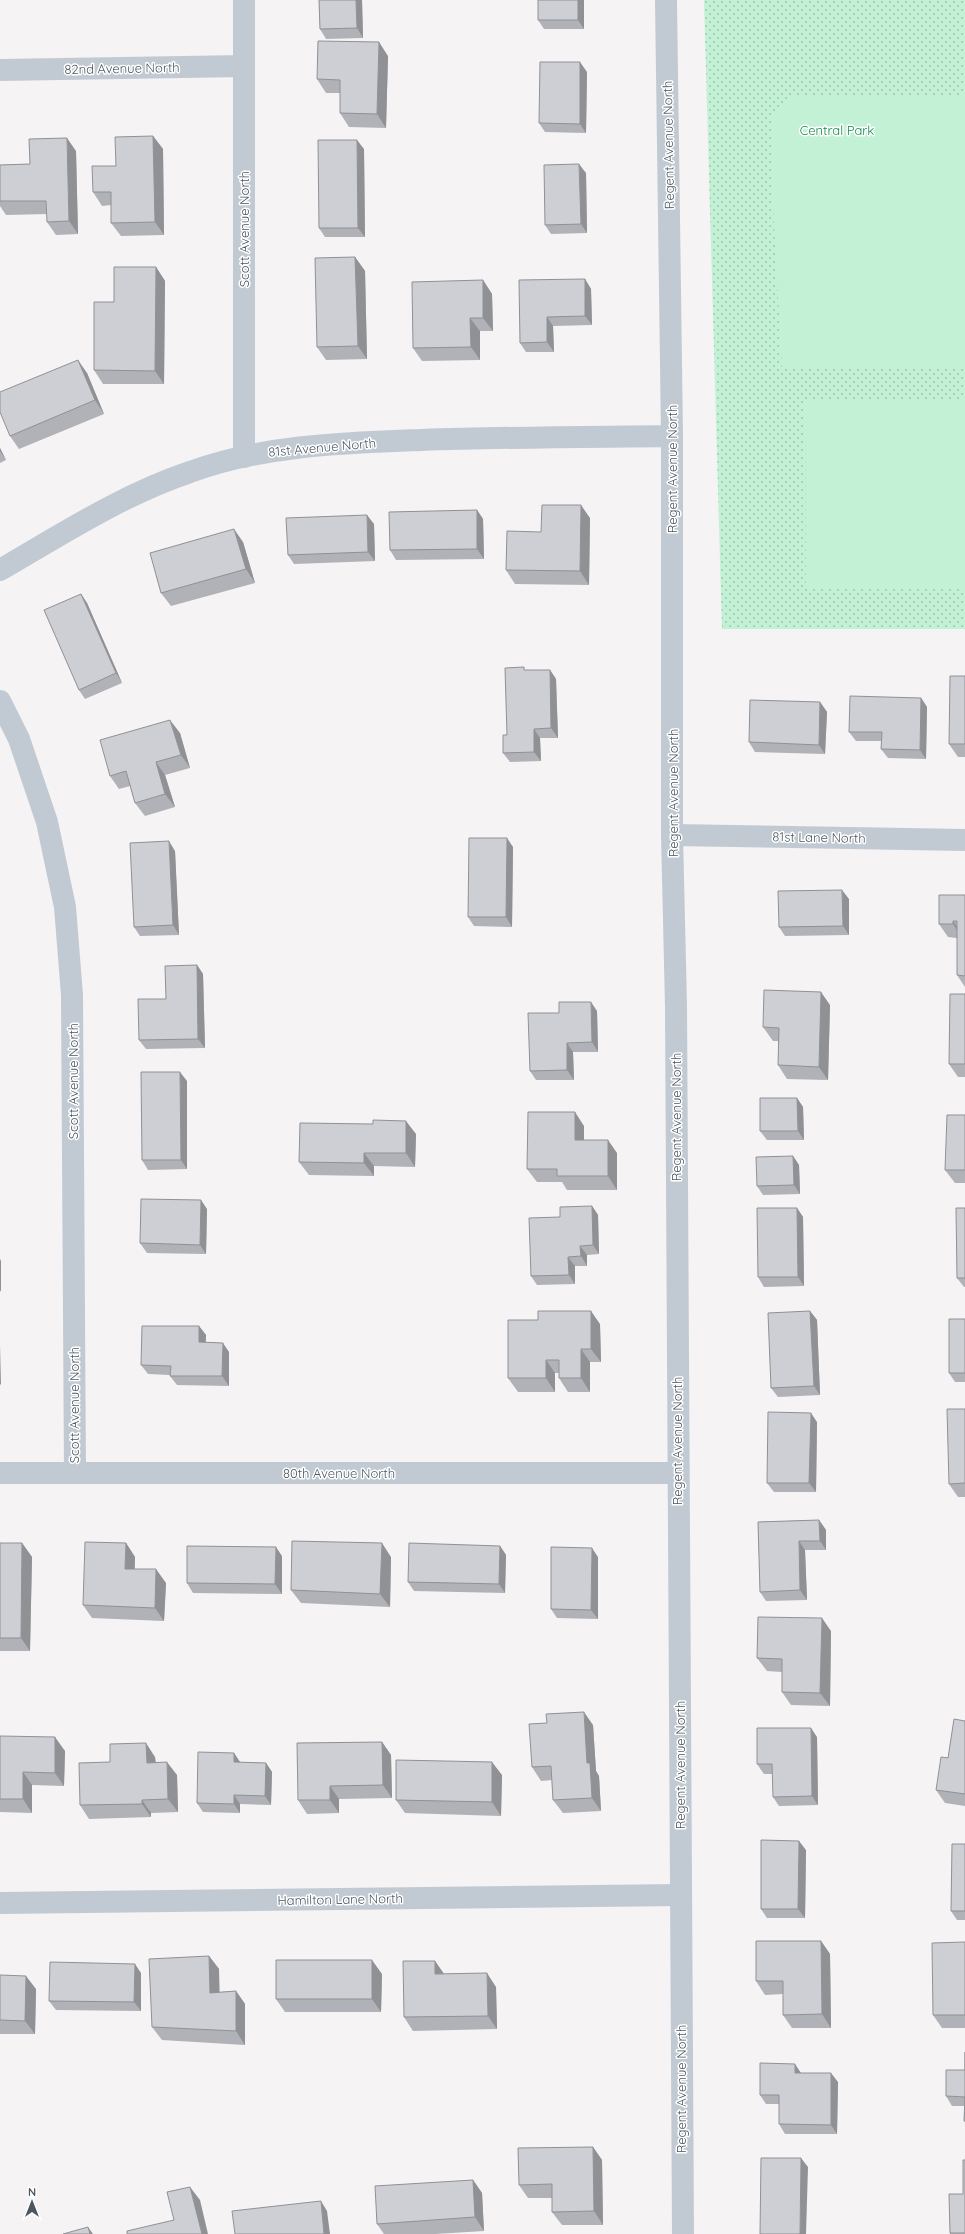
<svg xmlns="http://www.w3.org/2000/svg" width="965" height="2234" font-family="Quicksand,sans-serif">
	<defs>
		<pattern id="green-dots" width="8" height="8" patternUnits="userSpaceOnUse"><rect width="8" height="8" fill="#c3f1d5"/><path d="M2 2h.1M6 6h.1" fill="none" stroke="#a0c6b0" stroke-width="1.8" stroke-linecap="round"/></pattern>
	</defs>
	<rect width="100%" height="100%" fill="#f5f3f3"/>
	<!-- green -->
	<path fill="url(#green-dots)" d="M704 0H965V629H722Z"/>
	<!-- pitch -->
	<path fill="#c3f1d5" d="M790 95 965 97V368H782L771 171 773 115Z
		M805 401H965V588H806Z"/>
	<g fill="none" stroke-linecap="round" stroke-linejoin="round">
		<!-- minor -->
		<path stroke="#c1cad2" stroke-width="22" d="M244 0V457
			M0 70 244 66
			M0 570C62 534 122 495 190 472 264 445 344 443 422 440 506 437 589 437 672 436
			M0 701 19 739 47 822 65 907 72 995 75 1473
			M672 835 965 840
			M0 1473H677
			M0 1903 680 1895"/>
		<!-- tertiary -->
		<path stroke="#c1cad2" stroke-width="22" d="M666 0 672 436V835L676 1006 683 2234"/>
	</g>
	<!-- wall -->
	<path fill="#b0b2b7" d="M319 0H362L363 38 326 39 320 29Z
		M584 0V29H544L538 20Z
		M388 56 386 128 349 127 340 113V93H326L317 79Z
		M587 72 586 133 545 132 539 123Z
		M153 136 163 149 164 235 121 236 111 223V205L102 206 93 192 116 166Z
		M364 149 365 237H325L319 228Z
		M76 151 78 234 56 235 47 222V214L6 215 0 206V165L30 164Z
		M586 173 587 233 551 234 545 225Z
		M355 257 365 271 367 359 326 360 317 347Z
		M156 267 165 281 164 384H103L94 370Z
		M585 279 591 289 592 325 553 326 554 352H526L520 343Z
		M483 280 492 294 493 331H480V360L422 361 413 348Z
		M87 373 104 414 19 449 10 436Z
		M0 448 6 460 0 463Z
		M477 510 483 519 484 559 396 560 390 550Z
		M590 518 589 585 515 584 506 570 541 532Z
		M374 524 375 561 294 564 288 555Z
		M243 542 255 583 171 606 161 593Z
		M81 594 87 603 122 683 85 699 79 690Z
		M526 670H550L556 679 558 738H540L541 761 510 762 503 753 507 735Z
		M965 676V757H958L949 744Z
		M921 698 927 707 926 759 888 758 881 749 882 741H856L849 732Z
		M820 702 827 712 825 754 755 752 749 742Z
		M180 733 190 768 165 775 175 807 145 816 135 803 130 786 119 789 110 776Z
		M513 847 512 927 474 926 468 917Z
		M175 851 179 935 140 936 134 927Z
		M965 895V987L957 975V938L948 937 939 924Z
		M849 899V935L785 936 779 927Z
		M197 965 203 974 205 1048 146 1049 139 1040Z
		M965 994V1077H958L949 1064Z
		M830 1005 828 1080 787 1079 778 1065V1041H773L763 1027Z
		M597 1011 598 1052H573L574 1080H536L530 1071Z
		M187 1081V1169L148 1170 142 1160Z
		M797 1098 803 1107 804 1140H767L760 1131Z
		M965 1115V1183H955L945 1170Z
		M584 1126V1140L617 1153V1190H567L562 1182H537L527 1169Z
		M416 1134 415 1167 374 1166V1176L309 1175 299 1162Z
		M793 1156 799 1165 800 1194 763 1195 757 1186Z
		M592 1206 598 1215 599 1254 587 1255V1266H575V1284L537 1285 531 1276 560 1217Z
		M797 1208 803 1217 804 1286 764 1287 758 1277Z
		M965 1208V1287H964L957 1278Z
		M207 1209 206 1254 147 1253 140 1243Z
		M810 1311 817 1320 820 1395 778 1397 771 1388Z
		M965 1319V1382H955L949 1373Z
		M600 1324 601 1362H590V1392H568L559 1378V1373H555V1392H518L508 1378Z
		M199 1326 206 1335V1342L229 1352V1386L177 1385 170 1376V1375L148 1374 141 1365Z
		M965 1409V1497H958L949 1484Z
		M817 1422 816 1492H774L767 1483Z
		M819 1520 826 1530V1550H805L807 1600 766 1601 760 1592 758 1522Z
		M0 1543H22L32 1557 30 1651H0Z
		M126 1543 135 1557V1569L166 1583 164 1621 92 1618 83 1605Z
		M500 1546 506 1555 505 1593 414 1591 408 1582Z
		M282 1556V1594L193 1593 187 1583Z
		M391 1557 390 1607 301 1603 291 1590Z
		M598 1557V1619L557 1618 551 1609Z
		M831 1631 830 1706 791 1705 782 1692V1672L767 1671 757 1658Z
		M965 1721V1806L945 1803 936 1790 948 1758Z
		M593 1725 596 1771 599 1776 601 1811 563 1813 553 1800 552 1780 541 1781 532 1767Z
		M0 1736 65 1751 64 1786 32 1785V1813L0 1812Z
		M817 1737 818 1805 779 1806 773 1797V1774H764L757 1764Z
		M382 1742 391 1755 392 1798 339 1799V1813L307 1814 298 1800Z
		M234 1753 240 1762 266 1763 272 1772 271 1805 240 1804V1813L203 1812 197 1803Z
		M155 1757 156 1762 177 1775 178 1812 151 1813V1817L89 1819 80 1805 110 1762Z
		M502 1775 501 1816 405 1813 396 1800Z
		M965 1844V1920H957L951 1911Z
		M806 1850 805 1918H767L761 1909Z
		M821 1941 830 1954 831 2028H792L783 2015V1994L765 1995 756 1981Z
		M965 1942V2028H942L933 2015Z
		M209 1956 219 1969V1992L236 1991 245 2004V2045L162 2040 152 2027Z
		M435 1961 444 1974 496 1987 497 2029 413 2031 404 2017Z
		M141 1973V2011L56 2010 49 2001Z
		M382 1974 381 2012H285L276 1999Z
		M0 1975 36 1989 35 2034H0Z
		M965 2052V2122L964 2121 965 2106H952L946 2096 965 2070Z
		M801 2073 838 2082 837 2134H785L779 2124V2104H766L760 2095Z
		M593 2147 602 2160 603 2225H562L552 2212V2198H528L519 2185Z
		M965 2160V2234H950V2233L963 2194Z
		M473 2180 482 2193 484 2231 435 2234H384L377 2224Z"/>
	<!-- shaded-wall -->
	<path fill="#909195" d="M356 0H362L363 38 357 28Z
		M578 0H584V29L578 20Z
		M379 42 388 56 386 128 377 114Z
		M580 62 587 72 586 133 580 124Z
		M153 136 163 149 164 235 155 222Z
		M67 138 76 151 78 234 69 221Z
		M357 140 364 149 365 237 358 228Z
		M579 164 586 173 587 233 581 224Z
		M355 257 365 271 367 359 358 346Z
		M156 267 165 281 164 384 155 371Z
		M585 279 591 289 592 325 585 316Z
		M483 280 492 294 493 331 483 318Z
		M547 317 553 326 554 352 547 342Z
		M470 318 480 331V360L471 347Z
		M78 360 87 373 104 414 95 400Z
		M0 448 6 460 0 451Z
		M581 505 590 518 589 585 580 571Z
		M477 510 483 519 484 559 477 549Z
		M367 515 374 524 375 561 368 552Z
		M234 529 243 542 255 583 246 569Z
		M81 594 87 603 122 683 116 673Z
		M550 670 556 679 558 738 551 728Z
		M921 698 927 707 926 759 920 750Z
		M820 702 827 712 825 754 819 745Z
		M170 720 180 733 190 768 181 755Z
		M534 729 540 738 541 761 534 752Z
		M156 762 165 775 175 807 165 794Z
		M507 838 513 847 512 927 506 917Z
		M169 841 175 851 179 935 173 925Z
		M842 890 849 899V935L843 926Z
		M953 921 962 934V938L953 924Z
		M197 965 203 974 205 1048 198 1039Z
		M821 992 830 1005 828 1080 819 1067Z
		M591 1002 597 1011 598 1052 592 1042Z
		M567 1043 573 1052 574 1080 567 1070Z
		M180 1072 187 1081V1169L181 1160Z
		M797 1098 803 1107 804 1140 798 1131Z
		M575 1112 584 1126V1153L575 1140Z
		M406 1121 416 1134 415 1167 406 1153Z
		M608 1140 617 1153V1190L608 1176Z
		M364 1153 374 1166V1176L364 1163Z
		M793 1156 799 1165 800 1194 794 1185Z
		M201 1200 207 1209 206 1254 200 1245Z
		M592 1206 598 1215 599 1254 593 1245Z
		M797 1208 803 1217 804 1286 798 1277Z
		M580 1246 587 1255V1266L581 1256Z
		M568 1257 575 1266V1284L569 1275Z
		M0 1259 1 1261V1292L0 1290Z
		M591 1311 600 1324 601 1362 591 1349Z
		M810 1311 817 1320 820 1395 814 1386Z
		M199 1326 206 1335 205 1351 199 1342Z
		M223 1343 229 1352V1386L222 1376Z
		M0 1345 1 1385 0 1384Z
		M581 1349 590 1362V1392L581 1378Z
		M546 1360 555 1373V1392L546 1378Z
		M811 1413 817 1422 816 1492 809 1483Z
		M819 1520 826 1530V1550L820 1541Z
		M799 1541 805 1550 807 1600 800 1590Z
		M22 1543 32 1557 30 1651 21 1638Z
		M126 1543 135 1557 134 1582 125 1569Z
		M382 1543 391 1557 390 1607 380 1594Z
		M500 1546 506 1555 505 1593 499 1584Z
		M276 1547 282 1556V1594L275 1584Z
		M592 1548 598 1557V1619L591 1610Z
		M156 1569 166 1583 164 1621 155 1608Z
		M822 1618 831 1631 830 1706 820 1693Z
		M584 1712 593 1725 596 1771 599 1776 601 1811 592 1798 587 1763Z
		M811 1728 817 1737 818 1805 812 1796Z
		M55 1737 65 1751 64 1786 55 1773Z
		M382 1742 391 1755 392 1798 383 1785Z
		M146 1743 155 1757 156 1776 147 1763Z
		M234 1753 240 1762H234Z
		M167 1762 177 1775 178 1812 168 1799Z
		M492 1762 502 1775 501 1816 492 1802Z
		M266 1763 272 1772 271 1805 265 1796Z
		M23 1772 32 1785V1813L23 1799Z
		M330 1786 339 1799V1813L330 1800Z
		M234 1795 240 1804V1813L234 1804Z
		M142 1800 151 1813V1817L142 1804Z
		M799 1841 806 1850 805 1918 798 1909Z
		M821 1941 830 1954 831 2028 822 2014Z
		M209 1956 219 1969 220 2006 210 1993Z
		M372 1960 382 1974 381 2012 372 1999Z
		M435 1961 444 1974H435Z
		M135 1964 141 1973V2011L134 2002Z
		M487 1973 496 1987 497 2029 488 2016Z
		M26 1976 36 1989 35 2034 25 2021Z
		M236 1991 245 2004V2045L236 2031Z
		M795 2064 801 2073H795Z
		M831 2073 838 2082 837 2134 831 2125Z
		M593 2147 602 2160 603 2225 594 2211Z
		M801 2158 808 2167 806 2234H800Z
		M473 2180 482 2193 484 2231 475 2217Z
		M190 2187 200 2200 208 2234H202Z
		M321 2201 327 2211 330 2234H324Z
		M88 2227 93 2234H90Z"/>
	<!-- building -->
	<path fill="#cdcfd5" stroke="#909195" d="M319 0H356L357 28 320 29Z
		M538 0H578V20H538Z
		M318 41 379 42 377 114 340 113V80L317 79Z
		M540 62H580V124L539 123Z
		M153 136 155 222 111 223V192H93L92 166H116L115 137Z
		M67 138 69 221 47 222 46 201H0V165L30 164 29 139Z
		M318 140H357L358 228H319Z
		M579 164 581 224 545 225 544 165Z
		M355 257 358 346 317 347 315 258Z
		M114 267H156L155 371 94 370V302H114Z
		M585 279V316L547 317V342L520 343 519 280Z
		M483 280V318H470L471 347 413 348 412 282Z
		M78 360 95 400 10 436 0 412V392Z
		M542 505H581L580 571 506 570 507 531 541 532Z
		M477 510V549L390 550 389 512Z
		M367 515 368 552 288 555 286 518Z
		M234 529 246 569 161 593 150 553Z
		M81 594 116 673 79 690 44 610Z
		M524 667V670H550L551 728 534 729V752L503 753V735H507L505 668Z
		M950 676H965V744H949Z
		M850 696 921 698 920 750 881 749 882 732H849Z
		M750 700 820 702 819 745 749 742Z
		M170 720 181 755 156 762 165 794 135 803 126 771 110 776 100 740Z
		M469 838H507L506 917H468Z
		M169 841 173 925 134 927 130 843Z
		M842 890 843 926 779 927 778 891Z
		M939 895H965V976L957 975V921H953V924H939Z
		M197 965 198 1039 139 1040 138 999H166L165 966Z
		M764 990 821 992 819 1067 778 1065 779 1028 763 1027Z
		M950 994H965V1064H949Z
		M559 1002H591L592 1042 567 1043V1070L530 1071 528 1013H559Z
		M141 1072H180L181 1160H142Z
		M760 1098H797L798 1131H760Z
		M528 1112H575V1140H608V1176H557V1169H527Z
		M947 1115H965V1170H945Z
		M373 1120 406 1121V1153H364V1163L299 1162 300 1123 373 1124Z
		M793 1156 794 1185 757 1186 756 1157Z
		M141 1199 201 1200 200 1245 140 1243Z
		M592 1206 593 1245 580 1246 581 1256 568 1257 569 1275 531 1276 529 1218 560 1217V1207Z
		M757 1208H797L798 1277H758Z
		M956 1208H965V1278H957Z
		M538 1311H591V1349H581V1378H559V1360H546V1378H508V1320H538Z
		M810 1311 814 1386 771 1388 768 1313Z
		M949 1319H965V1373H949Z
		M142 1326H199V1342L223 1343 222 1376H170L171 1366 141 1365Z
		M947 1409H965V1483L949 1484Z
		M768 1412 811 1413 809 1483H767Z
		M819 1520 820 1541H799L800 1590 760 1592 758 1522Z
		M292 1541 382 1543 380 1594 291 1590Z
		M85 1542 126 1543 125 1569H156L155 1608 83 1605Z
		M0 1543H22L21 1638H0Z
		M409 1543 500 1546 499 1584 408 1582Z
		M187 1546 276 1547 275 1584 187 1583Z
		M551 1547 592 1548 591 1610 551 1609Z
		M758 1617 822 1618 820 1693 782 1692V1659L757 1658Z
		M584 1712 587 1763H590L592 1798 553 1800 551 1766 532 1767 529 1724 547 1723 546 1714Z
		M954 1719 965 1721V1794L936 1790 941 1757 948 1758Z
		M757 1728H811L812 1796 773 1797 772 1764H757Z
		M0 1736 55 1737V1773L23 1772V1799H0Z
		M382 1742 383 1785 330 1786V1800H298L297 1743Z
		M146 1743 147 1763 167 1762 168 1799 142 1800V1804L80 1805 79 1763 110 1762V1744Z
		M198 1752 234 1753V1762L266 1763 265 1796 234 1795V1804L197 1803Z
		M396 1760 492 1762V1802L396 1800Z
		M761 1840 799 1841 798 1909H761Z
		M952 1844H965V1911H951Z
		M756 1941H821L822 2014 783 2015V1981H756Z
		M965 1942V2015H933L932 1943Z
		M209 1956 210 1993 236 1991V2031L152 2027 149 1959Z
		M276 1960H372V1999H276Z
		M403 1961H435V1974L487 1973 488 2016 404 2017Z
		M50 1962 135 1964 134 2002 49 2001Z
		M0 1975 26 1976 25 2021 0 2020Z
		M965 2052V2121H964L965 2097 946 2096V2070H965Z
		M760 2063 795 2064V2073H831V2125L779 2124V2095H760Z
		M593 2147 594 2211 552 2212V2184L519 2185 518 2148Z
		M761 2158H801L800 2234H760Z
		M963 2160H965V2233H950L949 2194H963Z
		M473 2180 475 2217 377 2224 375 2186Z
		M190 2187 202 2234H127V2231L174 2220 167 2192Z
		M321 2201 324 2234H235L232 2211Z
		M88 2227 90 2234H63Z"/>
	<g text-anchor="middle" stroke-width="3" stroke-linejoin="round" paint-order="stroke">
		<!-- street labels -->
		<g font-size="13" fill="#4a5661" stroke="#fff">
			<text transform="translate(122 68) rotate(-1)" y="5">82nd Avenue North</text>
			<text transform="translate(668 145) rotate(-91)" y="5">Regent Avenue North</text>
			<text transform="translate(244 229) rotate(-90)" y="5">Scott Avenue North</text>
			<text transform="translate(322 447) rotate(-5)" y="5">81st Avenue North</text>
			<text transform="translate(672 469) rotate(-90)" y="5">Regent Avenue North</text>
			<text transform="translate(673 793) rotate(-90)" y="5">Regent Avenue North</text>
			<text transform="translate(819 837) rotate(1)" y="5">81st Lane North</text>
			<text transform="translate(73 1081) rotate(-90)" y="5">Scott Avenue North</text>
			<text transform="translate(676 1117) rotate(-90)" y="5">Regent Avenue North</text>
			<text transform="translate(74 1405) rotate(-90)" y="5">Scott Avenue North</text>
			<text transform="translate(677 1441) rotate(-90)" y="5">Regent Avenue North</text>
			<text x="339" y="1478">80th Avenue North</text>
			<text transform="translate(680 1765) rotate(-90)" y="5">Regent Avenue North</text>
			<text transform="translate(340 1899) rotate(-1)" y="5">Hamilton Lane North</text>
			<text transform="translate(681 2089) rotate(-90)" y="5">Regent Avenue North</text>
		</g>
		<!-- park labels -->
		<g font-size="13" fill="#17864f" stroke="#fff">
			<text x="837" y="135">Central Park</text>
		</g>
	</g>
	<!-- north arrow -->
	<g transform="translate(32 2202)" stroke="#ffffff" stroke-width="3" paint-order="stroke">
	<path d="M0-3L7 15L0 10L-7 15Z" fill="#4a5661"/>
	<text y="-6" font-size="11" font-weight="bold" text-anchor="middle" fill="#4a5661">N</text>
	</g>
</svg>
